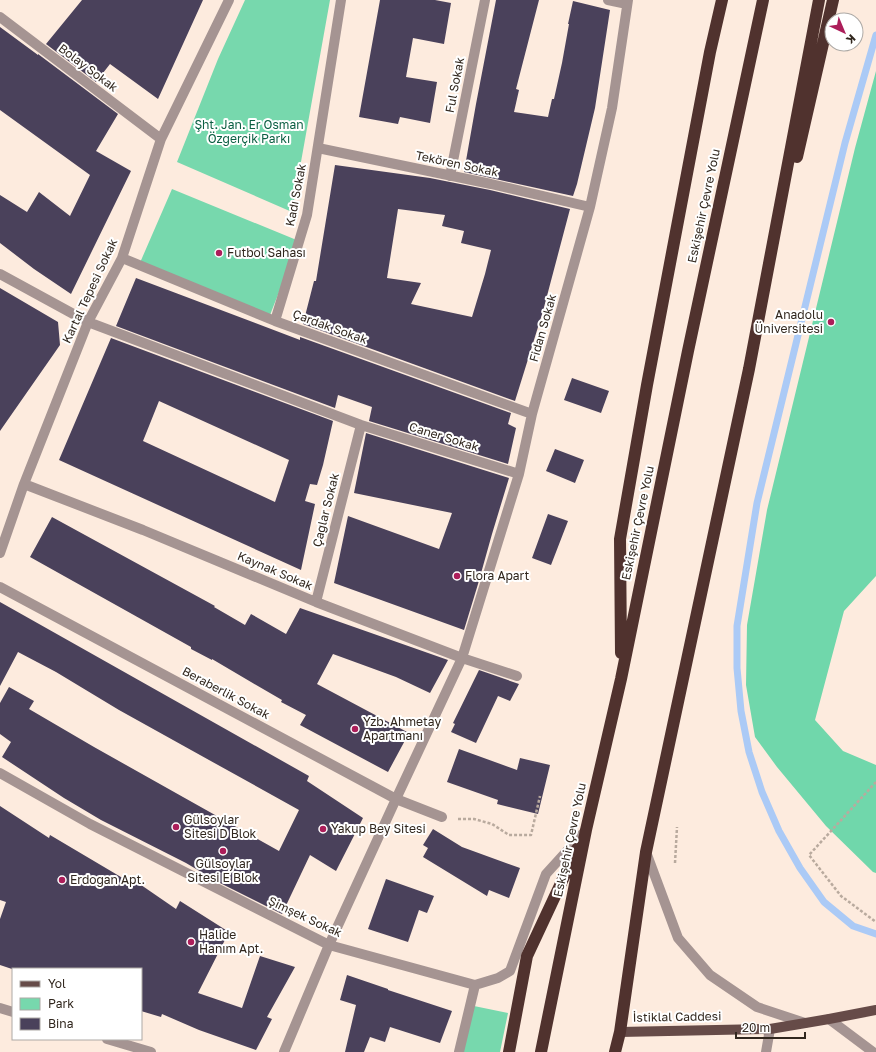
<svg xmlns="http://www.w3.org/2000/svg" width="876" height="1052" font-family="'Golos Text',sans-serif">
	<rect width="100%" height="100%" fill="#fdebde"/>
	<!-- green -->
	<path fill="#77d8ad" d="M245 0H330L292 212 177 162 218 59Z
		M172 189 299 241 270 315 139 265Z
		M474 1006 508 1013 500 1052H463Z"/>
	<!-- forest -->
	<path fill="#70d7ab" d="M876 71V576L844 611 815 720 843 751 876 765V873L873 872 826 826 777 767 755 737 746 685 747 625 767 510 855 148Z"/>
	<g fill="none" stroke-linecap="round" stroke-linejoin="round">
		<!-- stream -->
		<path stroke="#abcaf6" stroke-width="7" d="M876 35 845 143 757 503 737 626V668L741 711 749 752 762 792 779 831 800 868 824 902 853 926 876 934"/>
	</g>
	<!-- building -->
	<path fill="#4a415b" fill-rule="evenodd" d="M82 0H203L158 99 110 64 96 82 46 44Z
		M380 0H435L451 3 444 44 413 38 406 77 437 82 430 123 400 117 398 124 359 117Z
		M496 0H539L516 89 519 90 514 112 548 117 552 99H554L562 63 569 24H568L573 1 610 10 595 108 577 184 573 196 464 172 476 104Z
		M0 27 38 55V54L118 114 96 151 131 171 71 294 34 269 0 243V195L27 212 39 192 70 216 90 175 0 110Z
		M335 165 430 178 490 190 570 209 543 311 515 401 303 324 314 281H316ZM398 209 445 215 442 226 464 231 461 243 491 250 485 274 472 317 411 304 421 283 387 278Z
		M136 278 300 340V337L511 413 508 424 516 428 508 464 369 421 372 407 338 395 335 408 116 326Z
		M0 288 58 322 60 345 0 431Z
		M111 338 333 421 323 465 317 485 310 484 305 501 315 504 301 570 59 460ZM159 401 289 460 275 502 143 441Z
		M572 378 609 391 601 413 564 400Z
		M366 433 509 478 492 534 478 584 464 630 334 583 348 516 439 549 452 513 354 493Z
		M555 449 584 460 575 483 546 471Z
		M548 514 568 521 551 565 532 558Z
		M52 517 215 606 214 607 245 625 251 614 286 634 300 608 448 660 430 693 396 677 333 654 317 684 409 733 388 772 300 725 306 715 281 702 282 700 251 682 212 659V660L191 649V647L30 557Z
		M0 602 309 776 307 781 363 818 336 871 310 855 282 914 218 882 186 863 101 820 64 798 2 757 11 742 0 734V703L9 687 34 701 29 709 94 747 279 851 299 810 119 710 56 672 18 652 0 686Z
		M479 670 519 684 510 701 498 696 476 743 451 732 455 724 453 723Z
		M459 749 517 770 520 758 550 765 538 814 497 804 498 800 447 782Z
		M0 806 49 838 50 835 126 880 128 876 176 909 180 901 229 932 198 993 242 1008 260 956 295 967 267 1017 272 1019 256 1050 199 1030 162 1014 161 1017 141 1011V969H12L0 965V919L6 902 0 900Z
		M433 829 462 847 520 868 509 898 489 890 487 896 423 857 428 848 423 845Z
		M386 879 434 896 427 913 419 910 408 942 368 929Z
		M347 975 388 989V990L452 1011 440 1043 390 1027 385 1042 370 1037 364 1052H345L356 1005 340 1000Z"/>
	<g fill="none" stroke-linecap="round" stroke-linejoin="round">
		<!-- path -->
		<path stroke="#b9aa9e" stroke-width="2.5" stroke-dasharray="3 2" stroke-linecap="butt" d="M876 782 809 855 841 896 876 922
			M458 819H474L492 824 509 835H531L540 796
			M675 863 677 827"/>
		<!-- minor -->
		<path stroke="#a59492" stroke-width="10" d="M608 0 627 4
			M0 17 161 139
			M318 148 491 184 590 207
			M450 176 485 0
			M122 258 275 321 532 414
			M0 274 88 322 361 425 519 474
			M275 321 307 215 341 0
			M24 484 143 530 316 602 462 658 517 676
			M0 553 24 484 88 322 122 258 161 139 229 0
			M0 587 396 799 442 817
			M316 602 361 425
			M0 773 90 824 329 945 475 985 498 978 510 971 546 874 586 830
			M646 852 678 938 710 975 757 1007 805 1023
			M0 1008 13 1012
			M829 1019 873 1052
			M107 1039 151 1052
			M284 1052 329 945 396 799 462 658 519 474 532 414 590 207 612 108 628 0
			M459 1052 475 985
			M766 1052 770 1029"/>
		<!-- major -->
		<path stroke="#664b48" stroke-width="10" d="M620 1032 770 1029 829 1019 876 1010"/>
		<!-- highway -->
		<path stroke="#50322e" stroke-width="12" d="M797 157 833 0
			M621 653 620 539 647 385 710 52 722 0
			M509 1052 527 956 577 849
			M541 1052 586 830 621 679 688 351 763 0
			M615 1052 620 1032 646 852 749 369 819 0"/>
	</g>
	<!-- markers -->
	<g fill="#ac1e5a" stroke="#fff" stroke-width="1.5">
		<circle cx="219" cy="253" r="4"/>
		<circle cx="831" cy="322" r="4"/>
		<circle cx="457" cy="576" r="4"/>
		<circle cx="355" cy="729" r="4"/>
		<circle cx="176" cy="827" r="4"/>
		<circle cx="323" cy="829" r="4"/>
		<circle cx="223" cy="851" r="4"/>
		<circle cx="62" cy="880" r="4"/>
		<circle cx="191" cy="942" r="4"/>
	</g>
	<g text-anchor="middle" stroke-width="4" stroke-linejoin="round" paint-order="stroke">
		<!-- street labels -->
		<g font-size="12" fill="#31271e" stroke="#fff">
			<text transform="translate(88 68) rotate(37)" y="4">Bolay Sokak</text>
			<text transform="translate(455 85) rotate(-79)" y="4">Ful Sokak</text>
			<text transform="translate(457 164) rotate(12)" y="4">Tekören Sokak</text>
			<text transform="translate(296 195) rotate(-79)" y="4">Kadı Sokak</text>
			<text transform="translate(704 206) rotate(-78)" y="4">Eskişehir Çevre Yolu</text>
			<text transform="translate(90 291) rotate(-65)" y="4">Kartal Tepesi Sokak</text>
			<text transform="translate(330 327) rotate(20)" y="4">Çardak Sokak</text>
			<text transform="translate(543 328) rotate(-74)" y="4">Fidan Sokak</text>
			<text transform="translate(444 437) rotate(17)" y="4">Caner Sokak</text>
			<text transform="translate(326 510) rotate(-76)" y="4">Çağlar Sokak</text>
			<text transform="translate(638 523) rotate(-78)" y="4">Eskişehir Çevre Yolu</text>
			<text transform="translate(275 571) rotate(23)" y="4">Kaynak Sokak</text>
			<text transform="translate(226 693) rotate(28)" y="4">Beraberlik Sokak</text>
			<text transform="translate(570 840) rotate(-78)" y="4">Eskişehir Çevre Yolu</text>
			<text transform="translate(305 917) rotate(25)" y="4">Şimşek Sokak</text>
			<text transform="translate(677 1017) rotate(-1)" y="4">İstiklal Caddesi</text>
		</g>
		<!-- park labels -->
		<g font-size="12" fill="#0c5f43" stroke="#fff">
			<text x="249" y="129">Şht. Jan. Er Osman<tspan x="249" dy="14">Özgerçik Parkı</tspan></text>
		</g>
		<!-- poi labels -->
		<g font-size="12" fill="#31271e" stroke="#fff" text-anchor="start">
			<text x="227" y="257">Futbol Sahası</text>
			<text x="823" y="319" text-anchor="end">Anadolu<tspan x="823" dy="14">Üniversitesi</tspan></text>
			<text x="465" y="580">Flora Apart</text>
			<text x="363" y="726">Yzb. Ahmetay<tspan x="363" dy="14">Apartmanı</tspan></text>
			<text x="184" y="824">Gülsoylar<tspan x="184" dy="14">Sitesi D Blok</tspan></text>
			<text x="331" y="833">Yakup Bey Sitesi</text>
			<text x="223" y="868" text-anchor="middle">Gülsoylar<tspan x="223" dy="14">Sitesi E Blok</tspan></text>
			<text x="70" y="884">Erdoğan Apt.</text>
			<text x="199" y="939">Halide<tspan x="199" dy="14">Hanım Apt.</tspan></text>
		</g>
	</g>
	<!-- legend -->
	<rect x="12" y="968" width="130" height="72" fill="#ffffff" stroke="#ada9a5"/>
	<rect x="20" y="981" width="20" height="6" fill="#664b48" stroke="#ada9a5"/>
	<text x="48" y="988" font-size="12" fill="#31271e">Yol</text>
	<rect x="20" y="998" width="20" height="12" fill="#77d8ad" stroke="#ada9a5"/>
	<text x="48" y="1008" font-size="12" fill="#31271e">Park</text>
	<rect x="20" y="1018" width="20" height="12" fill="#4a415b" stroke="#ada9a5"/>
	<text x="48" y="1028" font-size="12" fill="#31271e">Bina</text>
	<!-- north arrow -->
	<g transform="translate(844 32) rotate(136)"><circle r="19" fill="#ffffff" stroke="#ada9a5"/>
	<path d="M0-3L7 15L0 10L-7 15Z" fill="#ac1e5a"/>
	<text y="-6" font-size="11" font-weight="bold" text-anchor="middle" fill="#31271e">K</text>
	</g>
	<!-- scale -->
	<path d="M736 1032v6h69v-6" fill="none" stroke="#31271e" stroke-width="2"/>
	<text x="742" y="1032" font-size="12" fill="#31271e" stroke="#ffffff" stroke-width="3" paint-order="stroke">20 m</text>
</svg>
